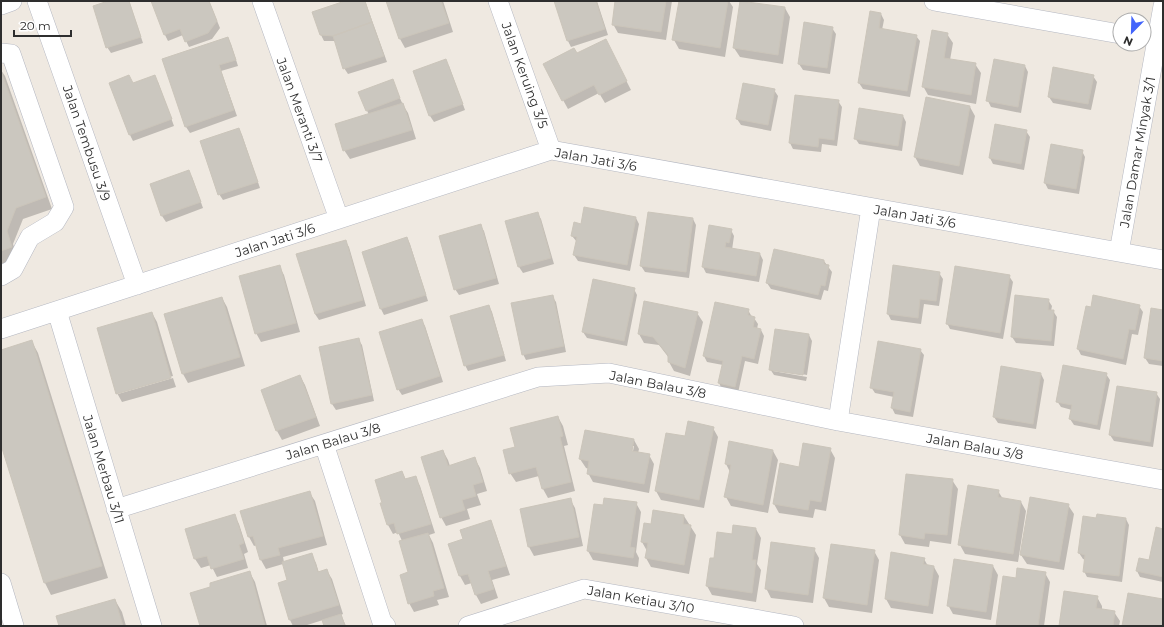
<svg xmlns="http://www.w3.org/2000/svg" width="1164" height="627" font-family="Montserrat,sans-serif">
	<rect width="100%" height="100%" fill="#efe9e1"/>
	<!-- shadow -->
	<path fill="#0003" fill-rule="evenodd" d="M111 1H129L143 43 111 53 107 47Z
		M152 1H209L220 28 212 39 189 47 183 35 168 41 165 35Z
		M349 1H365L387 62 348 74 344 68 336 41H324L321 35Z
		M387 1H443L453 32 405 48 400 39Z
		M555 1H597L608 35 571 47 568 41Z
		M616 1H672L666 40 618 33 613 24Z
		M680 1H729L733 7 725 57 679 49 674 40Z
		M785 8 790 17 783 64 740 57 734 48Z
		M881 14 884 20 882 30 916 36 920 41 910 97 863 89 859 83Z
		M832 28 836 34 830 74 803 70 799 64Z
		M947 34 953 43 950 60 975 64 981 73 976 104 928 95 923 86Z
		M228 38 231 44 238 66 221 71 237 116 190 133 186 127 163 60Z
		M610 49 631 90 605 103 599 93 568 109 563 100 577 54Z
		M449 66 465 110 434 122 430 116 414 72Z
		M1025 66 1028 72 1021 113 991 107 988 101Z
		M1 70 5 76 52 209 23 219 13 244 18 259 1 264Z
		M1093 76 1097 82 1091 110 1053 103 1049 97Z
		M392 80 403 105 408 113 416 139 350 159 344 150 369 115 359 93Z
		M158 82 174 126 133 141 130 135 110 83 133 84Z
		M774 90 778 96 771 131 741 125 737 119Z
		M838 101 842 107 837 146 822 144 821 152 793 149 790 143Z
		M970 107 975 116 963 175 920 166 915 157Z
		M903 116 906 122 902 151 859 144 855 138Z
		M996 125 1026 131 1030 137 1024 170 993 164 990 158Z
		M239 129 242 135 260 188 223 200 219 194Z
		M1082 151 1085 157 1079 194 1048 189 1045 183Z
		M188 171 192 177 203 208 166 222 162 216 151 185Z
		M537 213 541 219 554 264 523 273 519 267 506 222Z
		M636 218 639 224 630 271 578 261 574 255 577 242 572 236 582 225Z
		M693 219 696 225 689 278 645 272 641 266Z
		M480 225 484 231 499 284 459 295 455 289Z
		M731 230 734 236 732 250 760 254 763 260 759 282 706 273 703 267Z
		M407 238 410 244 428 301 384 315 381 309Z
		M345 241 349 247 366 306 319 320 315 314 298 255Z
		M824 261 832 272 828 291 824 290 821 300 771 289 767 283Z
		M279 266 284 275 300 332 261 342 256 333Z
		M939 273 943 279 939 306 924 304 921 324 891 320 888 314Z
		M1009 276 1013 282 1003 339 950 329 947 323Z
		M634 289 637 295 627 346 587 338 583 332Z
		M552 296 556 302 566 352 526 360 523 354Z
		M222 298 227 307 245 366 188 383 183 374Z
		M1048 300 1052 306 1051 311H1053L1057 317 1054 346 1016 343 1012 337Z
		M489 306 492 312 506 361 468 371 465 365Z
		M1139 306 1143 312 1138 335 1132 334 1126 365 1081 355 1078 349 1092 308Z
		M748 310 752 317 754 318 758 324 757 329 761 330 764 336 758 364 745 361 738 393 722 389 719 383 723 365 707 362 704 356Z
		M1163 311V366L1149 364 1145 358Z
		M152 313 157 322 173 376 118 392V394L173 378 176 387 122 402 117 393Z
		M697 313 703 322 690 376 674 371 669 362V358L659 345 644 343 639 334Z
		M421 320 425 326 443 382 402 395 398 389Z
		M809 335 812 341 807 375 773 369V371L807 377 806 381 774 375 770 369Z
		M358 339 362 345 374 401 336 410 332 404Z
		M32 342 38 353 108 578 51 595 45 583 1 442V351Z
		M920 350 924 355 913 417 895 414 892 408 894 397 875 393 871 387Z
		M1041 374 1044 380 1036 429 998 423 994 417Z
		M1106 374 1110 380 1100 430 1074 425 1070 419 1072 410 1061 407 1057 401Z
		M300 376 305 385 320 426 282 440 277 431Z
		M1117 387 1156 393 1160 399 1153 447 1114 441 1110 435Z
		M558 417 563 426 568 445 564 446 575 491 548 498 543 489 539 476 516 482 510 473 516 448Z
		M713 428 718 437 704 508 661 500 656 491 686 438Z
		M634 440 639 449 638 453 649 455 654 464 649 493 593 482 588 473 589 469 586 468 580 459ZM632 446H634L632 456Z
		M830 449 835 458 826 511 815 509 813 518 779 513 774 504 800 468Z
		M443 451 448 460 450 466 475 459 480 468 487 491 477 494 481 505 467 509 470 519 446 526 441 517Z
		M773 451 778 460 768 513 731 506 726 497 730 472 726 464Z
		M402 472 406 480 415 477 420 486 435 533 429 535 433 543 449 597 437 600 439 605 414 612 409 603V573L402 541 398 532 393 534 388 525 382 504Z
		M907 475 952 480 958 489 951 544 930 541 929 547 905 544 900 535Z
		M998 491 1003 499 1021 502 1026 511 1018 562 965 554 960 545Z
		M309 492 315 501 327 545 283 557 284 562 311 554 316 563 319 573 327 571 332 579 343 614 341 615 346 626H325L323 620 304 626H293L290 620 279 584 289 581 283 564 266 569 261 560 257 545 254 546 249 537 242 512Z
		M570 499 575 508 583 546 534 556 529 547 521 509Z
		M636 503 641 512 636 552 639 558 638 567 593 560 588 551 595 505 603 506Z
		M1068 505 1074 514 1064 570 1027 564 1021 555Z
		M234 515 239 524 248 552 244 554 248 568 217 577 211 565 201 568 195 559 187 529Z
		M684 516 696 535 689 574 651 567 646 558 647 551 642 542 652 526Z
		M1097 519H1126L1129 525 1122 582 1087 577 1084 571 1086 560 1083 559 1079 553Z
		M490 522 495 531 510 575 492 580 498 598 481 604 476 595 472 583 465 585 460 576 450 544 464 540Z
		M756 529 761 538 757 564 761 570 756 602 712 595 707 586 711 559 715 560 733 535Z
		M1163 530V582L1140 577 1137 571 1140 559 1150 561Z
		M814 549 819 558 813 603 771 598 766 588Z
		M874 551 879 560 872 613 829 607 824 598Z
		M924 559 928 566 934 567 939 576 933 614 891 608 886 599Z
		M993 566 998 575 991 620 953 614 948 605Z
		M250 573 255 582 267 626H201L211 588Z
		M1045 573 1050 582 1044 626H997L1017 579Z
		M1097 597 1102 606V610L1114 612 1120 621 1119 626H1060Z
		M115 600 122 612 126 626H60Z"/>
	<!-- building -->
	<path fill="#cbc7bf" stroke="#cbc5ba" d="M108 1H129L141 37 106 48 93 6Z
		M151 1H209L217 21 208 33 185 42 180 29 164 35Z
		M345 1H365L372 22 333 36 320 35 312 12Z
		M386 1H441L449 23 399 39Z
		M554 1H596L605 29 567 41Z
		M615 1H666L661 32 612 25Z
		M679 1H728L720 48 672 40Z
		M740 1 785 7 778 55 733 48Z
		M870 11 881 13 879 28 917 35 907 91 858 83Z
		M372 22 384 56 343 69 333 36Z
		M804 22 833 27 827 68 798 64Z
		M932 30 948 33 944 58 976 63 971 95 922 87Z
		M228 37 236 60 219 65 234 110 185 127 162 59Z
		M606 39 627 81 599 95 594 85 562 101 543 64 574 48 577 53Z
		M446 59 463 104 429 116 413 71Z
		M994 59 1025 65 1018 107 986 101Z
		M1053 67 1094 75 1088 104 1048 97Z
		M1 71 46 197 16 208 7 231 12 247 1 251Z
		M129 75 133 83 155 75 172 119 129 135 109 83Z
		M393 79 400 98 366 111 358 92Z
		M743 83 775 89 768 125 736 119Z
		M795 95 839 100 834 140 819 138 818 147 789 143Z
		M926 97 970 106 959 166 914 157Z
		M403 103 412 130 343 151 335 124Z
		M859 108 903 115 898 146 854 139Z
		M995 124 1027 130 1021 164 989 158Z
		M239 128 258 182 218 195 200 141Z
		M1051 144 1083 150 1076 189 1044 183Z
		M189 170 201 202 161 216 150 184Z
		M584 207 636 217 627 265 573 255 577 237 571 236 574 222 581 224Z
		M538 212 551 258 518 267 505 221Z
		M648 212 693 218 686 272 640 266Z
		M481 224 496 278 454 290 439 236Z
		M709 225 732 229 729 243 726 242 725 247 760 253 756 276 702 267Z
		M407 237 426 295 380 309 362 252Z
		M346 240 363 300 315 314 296 254Z
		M774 249 824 260V264L829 265 825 286 821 285 818 295 766 283Z
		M280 265 296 323 255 334 239 276Z
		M893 265 940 272 936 301 920 299 918 318 887 314Z
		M955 266 1010 275 1000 333 946 324Z
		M593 279 635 288 624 341 582 332Z
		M553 295 564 346 522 355 511 303Z
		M1015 295 1049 299 1048 310H1054L1051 341 1011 337Z
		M1093 295 1140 305 1135 330 1129 329 1123 359 1077 349 1086 306 1091 307Z
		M222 297 240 357 182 374 164 314Z
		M644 301 698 312 685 368 668 362V355L653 337 638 334Z
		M715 302 749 309 748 315 755 317 753 327 761 329 754 359 742 356 735 387 718 383 723 361 703 356Z
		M489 305 504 355 464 366 450 316Z
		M1151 308 1163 310V361L1144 358Z
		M152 312 171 378 116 394 97 328Z
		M422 319 440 376 397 390 379 332Z
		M775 329 809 334 803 375 769 370Z
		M359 338 372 395 331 404 319 347Z
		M32 340 102 566 44 583 1 445V350Z
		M878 341 921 349 910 412 891 408 894 392 870 388Z
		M1063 365 1107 373 1097 425 1069 419 1072 405 1056 402Z
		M1001 366 1041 373 1033 424 993 417Z
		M300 375 316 417 276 431 261 390Z
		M1117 386 1157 392 1150 442 1109 435Z
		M558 416 563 436 560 437 571 482 542 489 536 467 509 474 503 450 515 447 510 428Z
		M688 421 714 427 699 500 655 491 666 433 685 436Z
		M585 430 634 439 632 451 650 454 644 484 587 474 589 461 579 459Z
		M729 441 773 450 763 505 724 497 731 465 725 464Z
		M803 443 831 448 821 502 810 500 808 510 773 504 780 463 799 467Z
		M443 450 448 466 475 457 483 482 473 485 476 496 462 500 465 510 440 518 421 457Z
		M402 471 405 479 416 476 431 524 397 534 394 523 387 525 380 503H382L375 480Z
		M906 474 953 479 947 535 925 533 924 539 899 535Z
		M968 485 999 490 998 497 1021 501 1013 554 958 545Z
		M310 491 323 536 278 548 280 555 260 560 253 536 248 537 240 511Z
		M1030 497 1069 504 1059 562 1020 555Z
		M571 498 579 537 528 547 520 509Z
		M604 498 637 502 630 547 635 548 633 558 587 551 594 504 603 505Z
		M653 510 684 515 683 524 691 525 684 565 645 558 648 543 641 542 644 523 651 524Z
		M235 514 244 543 239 545 244 559 211 569 207 556 194 559 185 529Z
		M1097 514 1126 518 1119 576 1083 572 1085 555 1078 553 1083 516 1096 518Z
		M491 520 506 566 488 571 494 589 475 595 468 574 459 576 448 544 463 539 460 530Z
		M733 525 756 528 752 560H756L752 593 706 586 710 558H714L717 532 732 534Z
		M1156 527 1163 529V577L1136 571 1139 558 1149 560Z
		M428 533 444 588 433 591 434 596 408 604 400 575 408 572 399 541Z
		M771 542 815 548 808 595 765 589Z
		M831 544 875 550 867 605 823 598Z
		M891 552 925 558 923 564 934 566 928 606 885 599Z
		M312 553 318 572 327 569 339 605 289 620 278 583 287 580 282 562Z
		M954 559 993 565 986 612 947 606Z
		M1017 568 1046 572 1038 626H996L1003 576 1016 578Z
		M250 571 265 626H200L190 593 210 587V583Z
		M1064 591 1098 596 1096 608 1115 611 1113 626H1059Z
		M1128 593 1163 599V626H1122Z
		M115 599 123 626H59L56 616Z
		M341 614 345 626H324L322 620Z"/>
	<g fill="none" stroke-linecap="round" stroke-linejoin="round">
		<defs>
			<path id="minor" d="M37 1 137 285
				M262 1 339 219
				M498 1 551 150
				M934 1 1120 34
				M1 5 12 1
				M1 53 11 54 64 207 55 222 30 237 13 269 1 276
				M1119 252 1163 6
				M57 311 152 626
				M1 329 551 150 1163 260
				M838 421 871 208
				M324 444 382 622 386 626
				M116 509 538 377 609 373 838 421 1163 480
				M1 583 14 626
				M468 626 584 589 794 626"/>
		</defs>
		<!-- minor casing -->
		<use href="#minor" stroke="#b4b7c1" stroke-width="20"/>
		<!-- minor -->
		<use href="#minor" stroke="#fff" stroke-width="19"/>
	</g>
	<g text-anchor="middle" stroke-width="3" stroke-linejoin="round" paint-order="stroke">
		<!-- street labels -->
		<g font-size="13" fill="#2e2e2e" stroke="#fff">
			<text transform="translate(525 75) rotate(70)" y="5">Jalan Keruing 3/5</text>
			<text transform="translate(300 110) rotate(70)" y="5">Jalan Meranti 3/7</text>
			<text transform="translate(87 143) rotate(71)" y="5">Jalan Tembusu 3/9</text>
			<text transform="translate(1137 152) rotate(-80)" y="5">Jalan Damar Minyak 3/1</text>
			<text transform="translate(596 159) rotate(10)" y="5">Jalan Jati 3/6</text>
			<text transform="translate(915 216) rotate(10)" y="5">Jalan Jati 3/6</text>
			<text transform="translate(275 240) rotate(-18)" y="5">Jalan Jati 3/6</text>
			<text transform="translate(658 384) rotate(11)" y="5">Jalan Balau 3/8</text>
			<text transform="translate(333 441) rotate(-17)" y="5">Jalan Balau 3/8</text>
			<text transform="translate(975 446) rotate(10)" y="5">Jalan Balau 3/8</text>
			<text transform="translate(104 469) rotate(73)" y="5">Jalan Merbau 3/11</text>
			<text transform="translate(641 599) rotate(10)" y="5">Jalan Ketiau 3/10</text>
		</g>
	</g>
	<!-- border -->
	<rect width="1164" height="627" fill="none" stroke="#2e2e2e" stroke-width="4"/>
	<!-- north arrow -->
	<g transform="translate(1132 32) rotate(203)"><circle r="19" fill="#ffffff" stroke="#ababab"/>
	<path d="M0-3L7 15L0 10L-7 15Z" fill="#4264fb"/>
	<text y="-6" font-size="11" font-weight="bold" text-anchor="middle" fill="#2e2e2e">N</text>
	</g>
	<!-- scale -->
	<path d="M14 30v6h57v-6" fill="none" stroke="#2e2e2e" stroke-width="2"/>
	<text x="20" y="30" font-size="12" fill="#2e2e2e" stroke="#ffffff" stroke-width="3" paint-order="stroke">20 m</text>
</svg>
